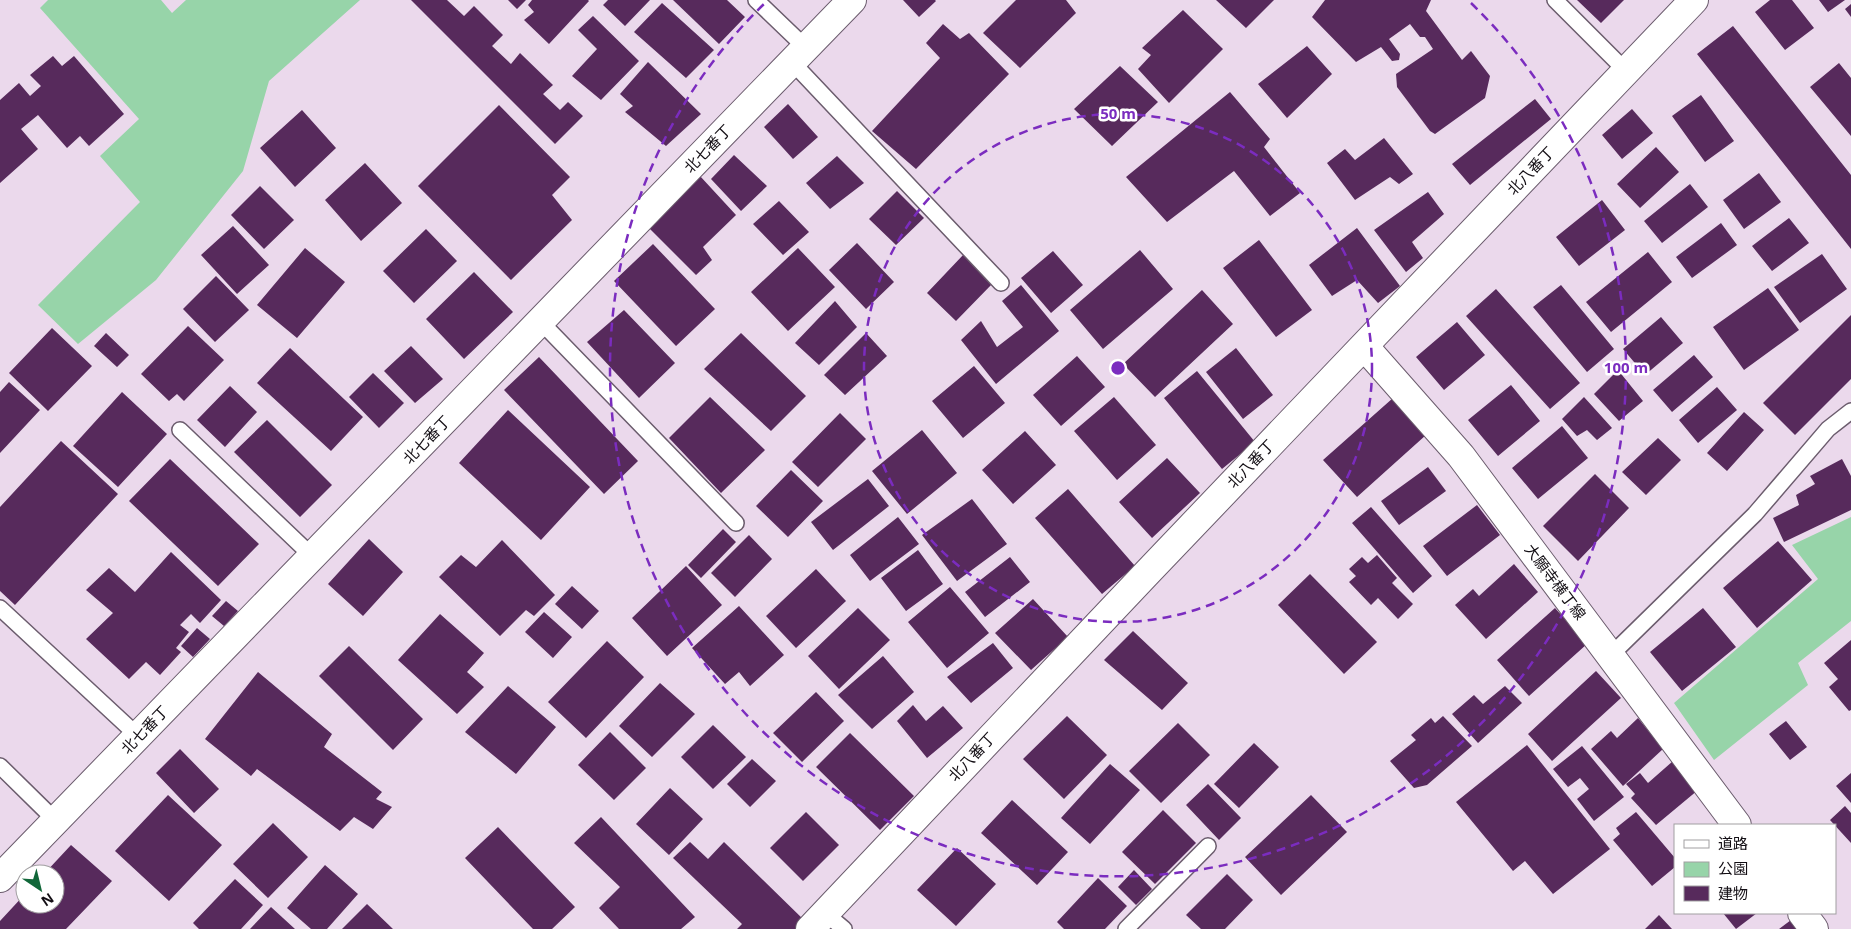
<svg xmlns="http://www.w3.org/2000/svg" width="1851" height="929" font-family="'Noto Sans','Noto Sans JP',sans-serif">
	<rect width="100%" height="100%" fill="#ebd9ec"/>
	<!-- green -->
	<path fill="#97d4a9" d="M48 0H161L172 13 186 0H360L269 81 243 171 156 280 78 344 38 305 140 202 100 156 139 119 40 8Z
		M1851 517V621L1798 663 1808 685 1714 760 1674 703 1818 579 1792 545Z"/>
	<!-- building -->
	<path fill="#572a5c" d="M411 0H447L464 16 474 6 503 35 492 46 511 64 520 53 553 85 543 94 560 110 568 102 583 116 555 144Z
		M508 0H526L517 9Z
		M532 0H588L589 1 549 44 524 20 534 12 528 5Z
		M608 0H650L625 26 603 5Z
		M673 0H727L745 17 719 44Z
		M903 0H935L936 1 919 17Z
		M1016 0H1066L1076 13 1020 68 983 33Z
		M1216 0H1274L1246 28Z
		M1325 0H1431L1426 11 1462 60 1471 51 1490 76 1485 98 1435 134 1430 131 1397 87 1396 74 1433 49 1425 37H1420L1410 24 1389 39 1400 54 1399 60 1392 61 1381 47 1356 62 1312 17Z
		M1577 0H1624L1601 23Z
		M1770 0H1792L1814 28 1785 50 1755 12Z
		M1819 0H1845L1828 12Z
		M662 3 714 50 686 78 634 32Z
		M1851 4V17L1845 9Z
		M1183 10 1223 49 1169 103 1138 69 1151 55 1142 48Z
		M593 16 639 61 601 100 572 76 597 49 578 30Z
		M943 24 960 39 969 33 1009 74 916 169 872 131 940 58 926 43Z
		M1733 26 1851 175V249L1697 54Z
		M1307 46 1332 74 1287 118 1258 84Z
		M53 56 62 66 74 56 124 114 89 146 80 136 67 148 38 115 21 129 38 149 0 183V100L19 83 30 96 41 86 30 75Z
		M648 62 701 114 666 146 625 112 633 106 620 94Z
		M1839 63 1851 78V136L1810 87Z
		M1120 66 1158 102 1112 146 1074 109Z
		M1230 92 1270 139 1264 147 1300 193 1270 216 1234 171 1167 222 1126 177Z
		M1701 95 1734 141 1705 162 1672 116Z
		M1535 99 1551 119 1470 185 1452 164Z
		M788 104 818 137 793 159 764 127Z
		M499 105 570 177 552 195 572 220 511 280 418 186Z
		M1632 109 1653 133 1622 159 1602 135Z
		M302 110 336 148 295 187 260 148Z
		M1384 138 1413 174 1399 184 1390 177 1355 200 1327 163 1345 149 1355 160Z
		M1656 147 1679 172 1640 208 1617 184Z
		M734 155 767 186 741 211 711 179Z
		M837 156 864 183 830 209 806 183Z
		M365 163 402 203 361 241 325 200Z
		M1759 173 1781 202 1744 229 1723 200Z
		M700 176 736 215 703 247 712 260 696 275 647 226Z
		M1690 184 1708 207 1662 243 1644 221Z
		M260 186 294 220 264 249 231 215Z
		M897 191 924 218 896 245 869 219Z
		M1428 192 1444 214 1412 242 1423 258 1406 272 1374 230Z
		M1602 200 1625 230 1579 266 1556 237Z
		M779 201 809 232 783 255 753 224Z
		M1789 218 1809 243 1772 271 1752 246Z
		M1721 223 1737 245 1692 278 1676 257Z
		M233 226 269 265 237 294 201 255Z
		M1357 228 1400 286 1378 303 1357 280 1332 296 1309 265Z
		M426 229 457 261 414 303 383 271Z
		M1259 240 1312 310 1276 337 1223 268Z
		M857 243 894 282 866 309 829 270Z
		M653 244 715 309 676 346 614 281Z
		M305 248 345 282 297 338 257 305Z
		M798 248 835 287 788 331 751 292Z
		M1140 250 1173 289 1103 349 1070 310Z
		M1053 251 1083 285 1051 313 1021 278Z
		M1648 252 1672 282 1611 332 1586 302Z
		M964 254 993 283 956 321 927 293Z
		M1822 254 1847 289 1800 323 1774 287Z
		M474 272 513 312 464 359 426 319Z
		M216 276 249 310 215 342 183 309Z
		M1021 285 1059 331 996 384 961 340 981 321 997 347 1023 327 1002 301Z
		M1561 285 1614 349 1587 372 1533 307Z
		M1768 288 1799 330 1744 370 1713 327Z
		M1496 289 1580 383 1550 409 1466 316Z
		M1202 290 1233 324 1155 397 1123 364Z
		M835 301 857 327 819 365 795 343Z
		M624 310 675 363 639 398 587 342Z
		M1851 315V379L1795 435 1763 403Z
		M1661 317 1683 343 1645 375 1623 349Z
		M1457 322 1485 355 1444 390 1416 357Z
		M188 326 224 360 184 401 177 394 169 401 141 374Z
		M52 328 92 366 48 411 9 373Z
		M106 333 129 355 117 367 94 346Z
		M741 333 806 396 771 431 704 369Z
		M866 333 887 356 845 395 824 375Z
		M411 346 443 379 415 403 384 371Z
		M290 348 363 417 331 451 257 383Z
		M1236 348 1273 395 1243 419 1206 372Z
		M1694 355 1713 377 1672 412 1653 390Z
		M1077 356 1105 387 1061 426 1033 395Z
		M539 357 638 461 604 494 504 390Z
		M974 366 1005 403 963 438 932 401Z
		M1618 370 1643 401 1619 421 1594 394Z
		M1197 371 1255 442 1222 469 1164 398Z
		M373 373 404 403 379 428 349 397Z
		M9 382 40 410 0 453V392Z
		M1511 385 1540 421 1498 456 1468 420Z
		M230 386 257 412 225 447 197 420Z
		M1717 387 1737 410 1698 443 1679 420Z
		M122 392 167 434 118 487 73 446Z
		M710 397 765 450 721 493 669 438Z
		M1114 397 1156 445 1117 480 1074 431Z
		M1584 397 1612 428 1597 440 1587 430 1577 436 1562 419Z
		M1393 398 1426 435 1357 497 1323 460Z
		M508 410 590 487 541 540 459 463Z
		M1744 412 1764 430 1727 471 1707 453Z
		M840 413 866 439 818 487 792 462Z
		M267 420 332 485 300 517 234 452Z
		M1562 426 1588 458 1538 499 1512 468Z
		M922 430 957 473 907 514 872 471Z
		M1025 431 1056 465 1013 504 982 470Z
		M1658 438 1681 460 1646 495 1622 472Z
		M61 441 118 494 15 605 0 591V507Z
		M1167 458 1200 493 1152 538 1119 502Z
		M170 459 259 544 218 586 129 501Z
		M1842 459 1851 476V510L1784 542 1773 518 1799 505 1796 495 1815 484 1810 476Z
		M1428 467 1446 491 1399 525 1381 501Z
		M791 470 823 501 788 537 756 506Z
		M1595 474 1629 508 1578 561 1543 526Z
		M868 479 889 506 833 550 811 522Z
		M1068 489 1135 566 1102 594 1035 518Z
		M972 499 1007 544 957 581 922 535Z
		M1477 505 1500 535 1447 576 1423 546Z
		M1371 507 1432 576 1413 593 1352 523Z
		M898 517 919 544 870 581 850 555Z
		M723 529 736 542 701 578 688 565Z
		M749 535 772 559 735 597 711 573Z
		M369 539 403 572 363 616 328 584Z
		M502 540 555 595 534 616 526 610 500 636 439 577 461 555 476 567Z
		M1778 541 1812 580 1757 628 1723 588Z
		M918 550 943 584 906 611 881 578Z
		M171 552 221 600 200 623 191 614 180 625 189 632 176 648 181 652 160 675 146 662 129 679 86 639 113 613 86 590 109 568 135 592Z
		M1377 555 1397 578 1392 583 1413 604 1398 619 1378 598 1371 605 1349 582 1356 576 1349 569 1362 557 1368 563Z
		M1010 557 1030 582 985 617 965 592Z
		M1514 564 1538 592 1486 639 1455 605 1473 589 1479 596Z
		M686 566 722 605 667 656 632 618Z
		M816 569 846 601 796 648 766 616Z
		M1310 574 1377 642 1344 674 1278 605Z
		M572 586 599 611 582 629 555 604Z
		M950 587 989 633 947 668 908 622Z
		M1033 599 1068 637 1031 670 995 633Z
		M226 601 238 611 224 626 212 616Z
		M739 606 784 655 750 686 739 672 725 684 692 648Z
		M858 608 890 640 839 689 808 656Z
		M1555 608 1587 644 1529 696 1497 660Z
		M1703 608 1736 647 1682 691 1650 652Z
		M544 612 572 637 553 658 525 632Z
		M440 614 484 653 467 672 484 687 457 714 398 660Z
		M197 628 210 639 193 657 181 646Z
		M1133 631 1188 683 1162 710 1104 660Z
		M1851 640V710L1849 711 1829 687 1838 679 1824 663Z
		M607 641 644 677 586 738 548 702Z
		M993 643 1013 668 971 703 947 677Z
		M349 646 423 719 393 750 319 676Z
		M883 656 914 692 872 729 838 695Z
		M1596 671 1621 698 1552 761 1528 734Z
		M258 672 332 734 324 747 382 792 376 799 392 807 373 829 354 817 340 831 257 769 251 776 205 739Z
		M660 683 695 714 652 757 619 726Z
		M508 686 556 727 516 774 465 732Z
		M1505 686 1522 703 1478 743 1452 714 1474 695 1483 704Z
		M816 692 844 721 802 762 773 733Z
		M913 705 926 721 943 706 963 728 927 758 897 721Z
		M1067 716 1107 755 1064 799 1023 759Z
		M1443 716 1472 746 1427 785 1414 788 1390 761 1416 740 1411 735 1431 718 1435 723Z
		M1638 718 1663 749 1623 786 1591 749 1611 731 1617 738Z
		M1786 721 1807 747 1790 760 1769 734Z
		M1178 723 1210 755 1161 803 1129 771Z
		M713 725 746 757 713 789 681 757Z
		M610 732 646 768 614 800 578 765Z
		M850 733 914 796 880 830 816 767Z
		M1254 743 1279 767 1239 808 1214 784Z
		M1527 745 1610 849 1553 894 1525 861 1513 871 1456 802Z
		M1582 746 1624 797 1594 821 1577 799 1589 789 1580 778 1568 787 1553 769Z
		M180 749 219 789 194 813 156 773Z
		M752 759 776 781 750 807 727 784Z
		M1673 761 1698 790 1656 825 1631 798 1635 794 1626 784 1640 773 1648 783Z
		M1110 764 1140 790 1090 844 1061 818Z
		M1851 773V803L1836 786Z
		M1208 784 1241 818 1219 840 1186 805Z
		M670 788 703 819 669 855 636 824Z
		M168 795 222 845 169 901 115 851Z
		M1311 795 1347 832 1281 895 1245 857Z
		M1012 800 1068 852 1037 885 981 833Z
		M1845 806 1851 813V843L1830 820Z
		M1163 810 1196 843 1155 884 1122 852Z
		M806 812 839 845 803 881 770 848Z
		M1636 812 1675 858V867L1652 886 1613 840 1620 834 1616 828Z
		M601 817 695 917 681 929H619L599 908 620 887 574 843Z
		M273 823 308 857 268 898 233 864Z
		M498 827 575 907 552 929H533L465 858Z
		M690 842 708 859 724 842 806 922 799 929H737L742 924 673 858Z
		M71 845 112 881 66 929H0V921L25 894V904H55V874H44Z
		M957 848 996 884 956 926 917 890Z
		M325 865 358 894 327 929H311L287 908Z
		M1134 870 1152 889 1136 905 1118 887Z
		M1227 874 1253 900 1225 929H1201L1186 915Z
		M1098 878 1127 906 1105 929H1064L1057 922Z
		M235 879 263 905 241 929H199L193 923Z
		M367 904 393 929H342Z
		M271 907 295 929H250Z
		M1723 913H1757L1736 929Z
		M1659 915 1672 929H1645Z
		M1791 920 1798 929H1779Z"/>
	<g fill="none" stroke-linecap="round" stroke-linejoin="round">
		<defs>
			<path id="service" d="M756 0 806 48
				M1555 0 1626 71
				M792 62 1001 283
				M541 322 736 523
				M180 430 313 557
				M0 608 139 737
				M1611 655 1755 514 1828 429 1851 411
				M0 766 56 821
				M825 913 844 929
				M1126 929 1208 846"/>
			<path id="minor" d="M1364 346 1461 456 1737 825
				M1802 913 1814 929
				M810 929 1146 574 1694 0"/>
			<path id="tertiary" d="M0 878 852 0"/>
		</defs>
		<!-- service casing -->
		<use href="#service" stroke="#6b5c6d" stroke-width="18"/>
		<!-- minor casing -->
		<use href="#minor" stroke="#6b5c6d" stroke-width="30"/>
		<!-- tertiary casing -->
		<use href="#tertiary" stroke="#6b5c6d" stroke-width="30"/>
		<!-- service -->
		<use href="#service" stroke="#fff" stroke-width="15"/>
		<!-- minor -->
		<use href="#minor" stroke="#fff" stroke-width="28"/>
		<!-- tertiary -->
		<use href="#tertiary" stroke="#fff" stroke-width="28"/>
	</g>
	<!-- distance rings -->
	<g fill="none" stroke="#7b2cbf" stroke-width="2.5" stroke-dasharray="9 6">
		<circle cx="1118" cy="368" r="254"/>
		<path d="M1471 3A508 508 0 1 1 765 3"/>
	</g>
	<g text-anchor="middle" stroke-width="5" stroke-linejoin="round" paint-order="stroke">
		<!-- street labels -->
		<g font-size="15" fill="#130e14" stroke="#fff">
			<text transform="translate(708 149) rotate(-46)" y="5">北七番丁</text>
			<text transform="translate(1531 171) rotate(-46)" y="5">北八番丁</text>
			<text transform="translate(427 440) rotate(-46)" y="5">北七番丁</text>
			<text transform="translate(1251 464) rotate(-46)" y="5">北八番丁</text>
			<text transform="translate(1555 582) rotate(53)" y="5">大願寺横丁線</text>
			<text transform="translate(145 730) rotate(-46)" y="5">北七番丁</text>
			<text transform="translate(972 757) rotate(-47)" y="5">北八番丁</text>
		</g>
	</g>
	<circle cx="1118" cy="368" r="8" fill="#7b2cbf" stroke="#fff" stroke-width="2.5"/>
	<g font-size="15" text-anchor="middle" font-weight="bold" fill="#7b2cbf" stroke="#fff" stroke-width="5" stroke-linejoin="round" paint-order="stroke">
		<text x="1118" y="119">50 m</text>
		<text x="1626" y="373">100 m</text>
	</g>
	<!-- legend -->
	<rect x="1674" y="824" width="162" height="90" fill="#ffffff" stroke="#a19fa1"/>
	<rect x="1684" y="840" width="25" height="8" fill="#ffffff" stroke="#a19fa1"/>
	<text x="1718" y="849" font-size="15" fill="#130e14">道路</text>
	<rect x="1684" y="862" width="25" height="15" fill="#97d4a9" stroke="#a19fa1"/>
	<text x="1718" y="874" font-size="15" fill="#130e14">公園</text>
	<rect x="1684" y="886" width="25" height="15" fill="#572a5c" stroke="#a19fa1"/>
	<text x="1718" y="899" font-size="15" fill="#130e14">建物</text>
	<!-- north arrow -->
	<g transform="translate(40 889) rotate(145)"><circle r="24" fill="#ffffff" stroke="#a19fa1"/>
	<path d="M0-4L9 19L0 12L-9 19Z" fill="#116739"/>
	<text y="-8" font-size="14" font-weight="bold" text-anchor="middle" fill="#130e14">N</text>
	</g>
</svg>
